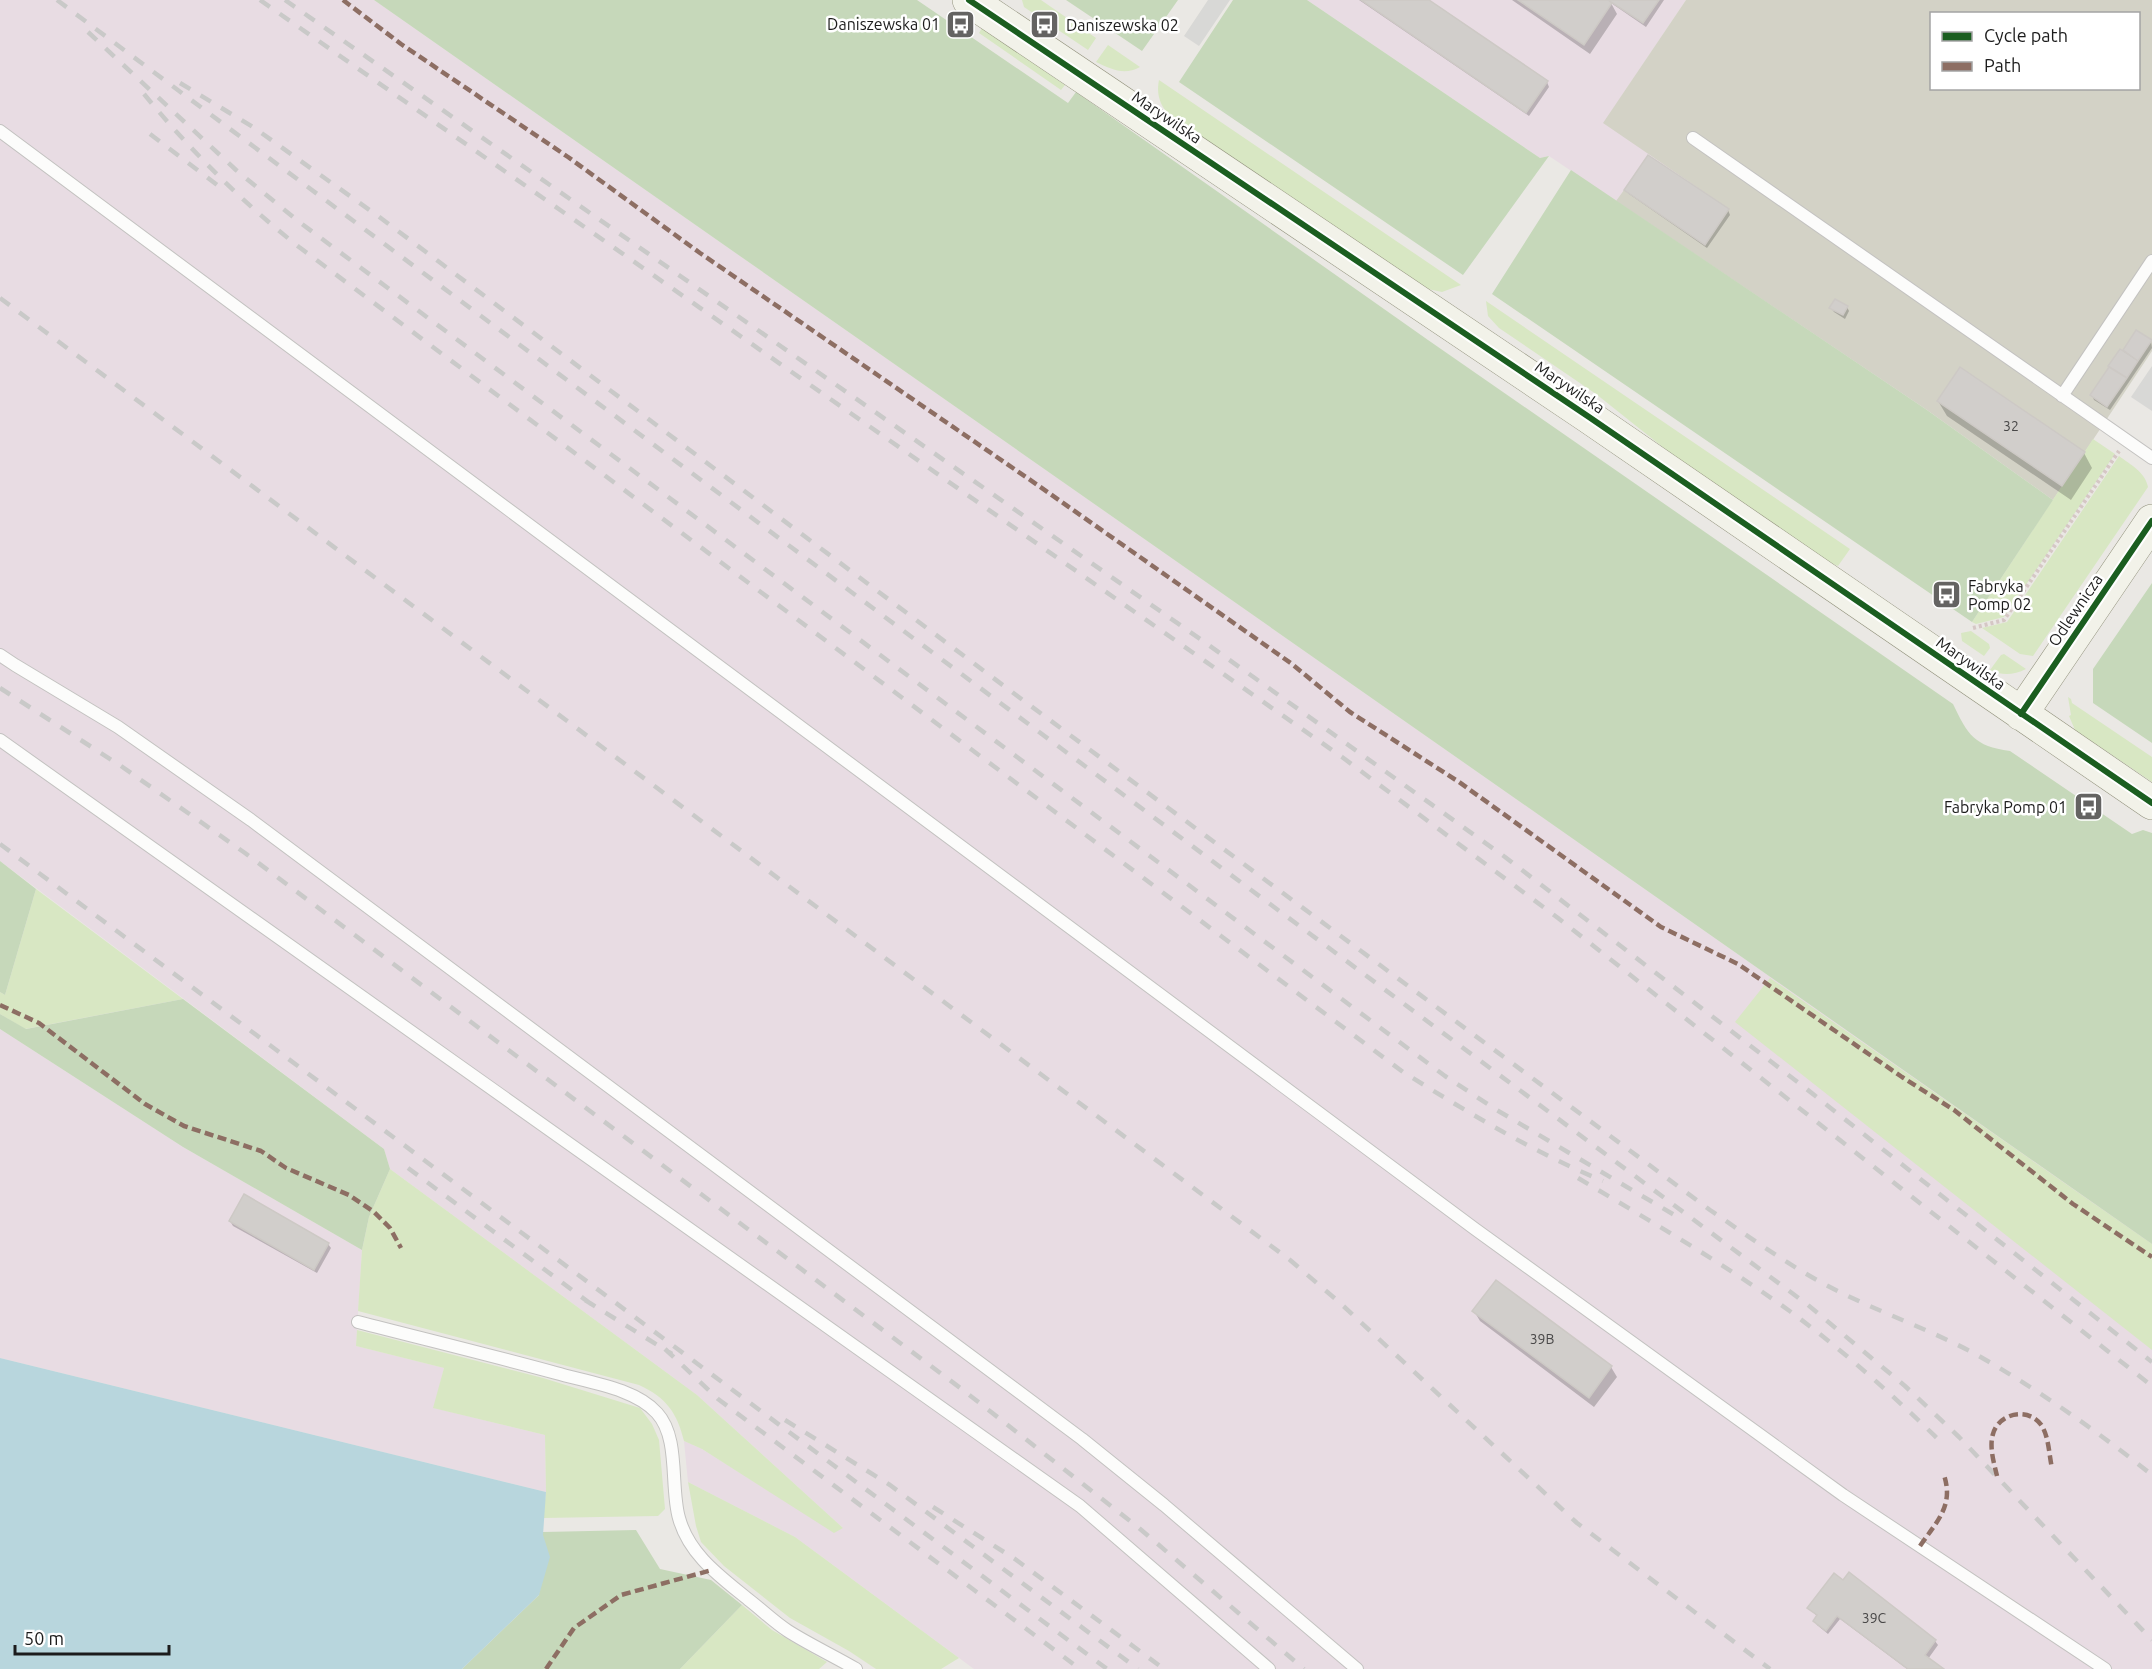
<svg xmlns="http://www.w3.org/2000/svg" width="2152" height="1669" font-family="Ubuntu,sans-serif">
	<rect width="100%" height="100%" fill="#eae8e4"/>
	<!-- industrial -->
	<path fill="#e8dce3" d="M0 0H374L2152 1244V1669H974L795 1537 688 1482 684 1441 702 1449 767 1490 843 1528 697 1395 390 1169 384 1149 0 861Z
		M1307 0H1686L1621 97 1729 209 1624 190 1616 201 1549 156 1540 158Z
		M0 1029 183 1147 362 1250 356 1346 444 1368 434 1408 545 1435 546 1492 0 1358Z"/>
	<!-- religious -->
	<path fill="#d8d8d6" d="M1208 0H1230L1199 46 1184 36Z
		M2152 366V411L2131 397Z"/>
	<!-- construction -->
	<path fill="#d3d2c6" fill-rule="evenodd" d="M1686 0H2152V351L2053 500 1927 410 1616 201 1624 190 1729 209 1603 123ZM1932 14H2138V88H1932Z"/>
	<!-- grass -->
	<path fill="#d8e7c3" d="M1022 0H1041L1096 38 1088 50 1024 7Z
		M982 28 1065 85 1061 90 979 33Z
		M1108 45 1140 67C1124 76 1111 69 1096 62Z
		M1159 80 1461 285 1442 292 1423 288 1170 116C1160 106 1156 94 1159 80Z
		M1486 301 1850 549 1838 566 1821 559 1689 468 1596 394 1499 328 1488 316Z
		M2093 439 2115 454 2004 617 1976 624 1972 622Z
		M2119 456C2131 465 2145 472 2148 487L2033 656 2020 654 1982 628 2007 622Z
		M1971 631 1989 644 1990 648 1984 656 1962 641 1961 633Z
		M2004 654 2026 669C2014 675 2002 676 1990 670L2001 655Z
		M2068 697 2071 699 2072 703 2152 757V782L2075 730 2069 716 2071 715Z
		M36 889 183 999 25 1029 0 1014V992L5 995Z
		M1770 978 2152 1244V1350L1735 1022Z
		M390 1169 697 1395 843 1528 834 1533 702 1449 684 1441C677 1413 667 1398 639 1385L358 1311 362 1250 369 1217Z
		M357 1330 543 1378 640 1408 652 1424 659 1440 665 1509 658 1516 543 1518 546 1492 545 1435 433 1408 444 1368 356 1346Z
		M688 1482 795 1537 959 1658 941 1669H876L849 1651 790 1618 724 1566 701 1542 696 1526Z
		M742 1605 772 1630 827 1662 819 1669H680Z"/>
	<!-- forest -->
	<path fill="#c6d8ba" d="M374 0H917L1068 103 1076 92 1428 340 1953 704C1968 735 1974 746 2010 751L2132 834 2143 830 2152 833V1244Z
		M1066 0H1178L1142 51Z
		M1233 0H1307L1540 158 1549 156 1463 275 1179 82Z
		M1571 170 1927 410 2053 500 1972 622 1492 294Z
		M2152 583V743L2093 703V669Z
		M0 861 36 889 5 995 0 992Z
		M183 999 384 1149 390 1169 369 1217 362 1250 183 1147 0 1029V1014L26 1029Z
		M636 1530 660 1569 711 1580 742 1605 680 1669H462L539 1595 543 1532Z"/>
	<!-- water -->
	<path fill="#b8d6dd" d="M0 1358 546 1492 543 1535 550 1557 539 1595 462 1669H0Z"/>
	<!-- shadow -->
	<path fill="#0003" d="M1359 0H1426L1547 82 1549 87 1529 116Z
		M1664 0 1646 27 1611 3 1617 14 1590 54 1512 0Z
		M1626 190 1728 210 1730 215 1707 248 1629 194Z
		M1847 307 1849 311 1845 319 1834 312 1831 308Z
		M2137 332 2151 341 2152 348 2110 410 2094 400 2092 395 2120 351 2123 353Z
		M1938 401 2084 453 2092 468 2071 500 1947 416Z
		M230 1221 328 1244 331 1248 317 1273 233 1226Z
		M1474 1311 1611 1367 1617 1377 1594 1407 1480 1321Z
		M1809 1608 1935 1641 1938 1645 1928 1659 1942 1669H1907L1840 1619 1828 1634 1817 1625 1815 1621 1818 1617Z"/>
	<!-- building -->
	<path fill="#d1cecb" stroke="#cdc9c5" stroke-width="1.5" d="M1361 0H1429L1548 81 1526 113Z
		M1518 0H1608L1612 3 1584 45Z
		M1608 0H1659L1643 23Z
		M1648 155 1729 209 1705 245 1624 190Z
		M1835 299 1848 306 1843 315 1829 308Z
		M2136 330 2152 340 2138 361 2123 350Z
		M2120 349 2138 361 2127 378 2108 366Z
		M1960 367 2085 452 2062 486 1937 401Z
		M2109 367 2127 378 2107 407 2090 395Z
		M244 1194 329 1243 314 1270 229 1221Z
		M1496 1280 1612 1366 1589 1398 1472 1311Z
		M1849 1572 1936 1640 1925 1655 1944 1669H1908L1837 1616 1826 1631 1813 1621 1817 1615 1807 1608 1834 1573 1843 1580Z"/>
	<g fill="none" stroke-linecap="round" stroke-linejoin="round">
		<defs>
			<path id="lane" d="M0 131 1475 1229 1843 1495 2105 1669
				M1693 138 2152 458
				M2062 396 2152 261
				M0 655 15 665 118 727 251 820 1082 1439 1164 1505 1357 1669
				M0 740 1080 1506 1269 1669
				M358 1322C424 1339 490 1355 556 1373 587 1382 635 1388 657 1413 680 1438 670 1487 679 1518 689 1555 721 1577 749 1600 762 1610 774 1622 788 1631 810 1645 834 1656 856 1669"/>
			<path id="secondary" d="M969 0 1589 417 2152 803
				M2021 714 2152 521"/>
		</defs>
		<!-- lane casing -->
		<use href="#lane" stroke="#c3c2c0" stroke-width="14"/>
		<!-- secondary casing -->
		<use href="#secondary" stroke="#92927d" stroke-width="34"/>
		<!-- path -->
		<path stroke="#d5c7c5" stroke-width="4" stroke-dasharray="3 3" stroke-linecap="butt" d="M1973 628 2004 620 2119 451"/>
		<!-- lane -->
		<use href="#lane" stroke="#fcfcfb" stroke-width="12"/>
		<!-- secondary -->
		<use href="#secondary" stroke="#f2f2e9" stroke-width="33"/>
		<!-- rail -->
		<path stroke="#c9c9c8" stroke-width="4.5" stroke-dasharray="12 12" stroke-linecap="butt" d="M57 0 1808 1305 1905 1386 1959 1437 2152 1640
			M260 0 1342 757 1558 918 2152 1386
			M285 0 1203 641 1505 857 1804 1087 2152 1362
			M88 32 236 170 298 221 1445 1076 1495 1109 1676 1216
			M180 83 253 127 378 216 1012 692 1710 1210C1748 1236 1785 1263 1826 1285 1875 1311 1930 1329 1979 1356 2040 1391 2097 1431 2152 1475
			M144 94C190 150 242 202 299 247L1403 1072C1469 1113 1531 1151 1603 1181
			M150 134 225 191
			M0 298 1290 1260 1339 1302 1577 1523 1770 1669
			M0 688 121 766 245 853 963 1390 1139 1528 1304 1669
			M0 844 1107 1669
			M408 1168 591 1304
			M1578 1178C1650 1221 1723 1263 1791 1312 1845 1352 1895 1397 1943 1444
			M585 1300 672 1354
			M665 1349 718 1399 1080 1669
			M785 1420 890 1485 1138 1669
			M933 1507 1015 1559 1164 1669"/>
		<!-- quiet -->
		<path stroke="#8d6e63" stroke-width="4.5" stroke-dasharray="9 4.5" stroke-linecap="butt" d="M343 0 401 44 568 157 700 253 1039 486 1292 664 1350 712 1459 782 1661 927 1738 964 1902 1077 1954 1110 2073 1204 2152 1257
			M0 1005 39 1023 145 1104 184 1126 261 1151 286 1168 349 1195 374 1212 390 1228 401 1248
			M1997 1476C1994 1463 1989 1447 1993 1434 1999 1412 2030 1407 2042 1426 2049 1438 2049 1455 2052 1468
			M1920 1546C1937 1521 1954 1506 1944 1475
			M546 1669 574 1628 621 1595 712 1570"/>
		<defs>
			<path id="cycleway" d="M969 0 1589 417 2152 803
				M2021 714 2152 521"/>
		</defs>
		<!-- cycleway casing -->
		<use href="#cycleway" stroke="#fff" stroke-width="10"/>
		<!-- cycleway -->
		<use href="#cycleway" stroke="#1b5e20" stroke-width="6"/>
	</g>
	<!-- icons -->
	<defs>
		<symbol id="bus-square" viewBox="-11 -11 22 22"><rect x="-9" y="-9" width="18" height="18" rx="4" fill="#646362" stroke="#fff"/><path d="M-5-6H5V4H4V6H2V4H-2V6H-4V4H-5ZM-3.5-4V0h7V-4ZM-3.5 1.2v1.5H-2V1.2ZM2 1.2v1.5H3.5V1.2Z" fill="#fff"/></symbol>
	</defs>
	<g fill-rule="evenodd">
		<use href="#bus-square" x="944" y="8" width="33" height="33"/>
		<use href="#bus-square" x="1028" y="8" width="33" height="33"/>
		<use href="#bus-square" x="1930" y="578" width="33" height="33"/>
		<use href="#bus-square" x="2072" y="790" width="33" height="33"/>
	</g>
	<g text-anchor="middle" stroke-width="5" stroke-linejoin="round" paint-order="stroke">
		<!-- number labels -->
		<g font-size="14" fill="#494848">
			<text x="2011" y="431">32</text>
			<text x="1542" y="1344">39B</text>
			<text x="1874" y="1623">39C</text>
		</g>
		<!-- poi labels -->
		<g font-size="16" fill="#1c1c1c" stroke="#fff" text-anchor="end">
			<text x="940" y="30">Daniszewska 01</text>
			<text x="1066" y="31" text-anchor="start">Daniszewska 02</text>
			<text x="1968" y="592" text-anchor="start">Fabryka<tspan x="1968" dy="18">Pomp 02</tspan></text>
			<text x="2067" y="813">Fabryka Pomp 01</text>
		</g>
		<!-- street labels -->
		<g font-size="16" fill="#1c1c1c" stroke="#fff">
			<text transform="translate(1167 117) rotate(34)" y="6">Marywilska</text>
			<text transform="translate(1570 387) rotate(34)" y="6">Marywilska</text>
			<text transform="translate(2075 610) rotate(-56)" y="6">Odlewnicza</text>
			<text transform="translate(1971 663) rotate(35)" y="6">Marywilska</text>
		</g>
	</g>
	<!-- legend -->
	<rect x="1930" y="12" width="210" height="78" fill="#ffffff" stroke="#a4a4a4" stroke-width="1.5"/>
	<rect x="1942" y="32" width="30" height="9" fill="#1b5e20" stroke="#a4a4a4" stroke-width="1.5"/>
	<text x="1984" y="42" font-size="18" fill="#1c1c1c">Cycle path</text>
	<rect x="1942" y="62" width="30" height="9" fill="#8d6e63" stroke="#a4a4a4" stroke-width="1.5"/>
	<text x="1984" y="72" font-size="18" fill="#1c1c1c">Path</text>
	<!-- scale -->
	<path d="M15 1645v9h154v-9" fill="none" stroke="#1c1c1c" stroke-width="3"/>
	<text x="24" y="1645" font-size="18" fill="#1c1c1c" stroke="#ffffff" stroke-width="4.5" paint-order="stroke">50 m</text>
</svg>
